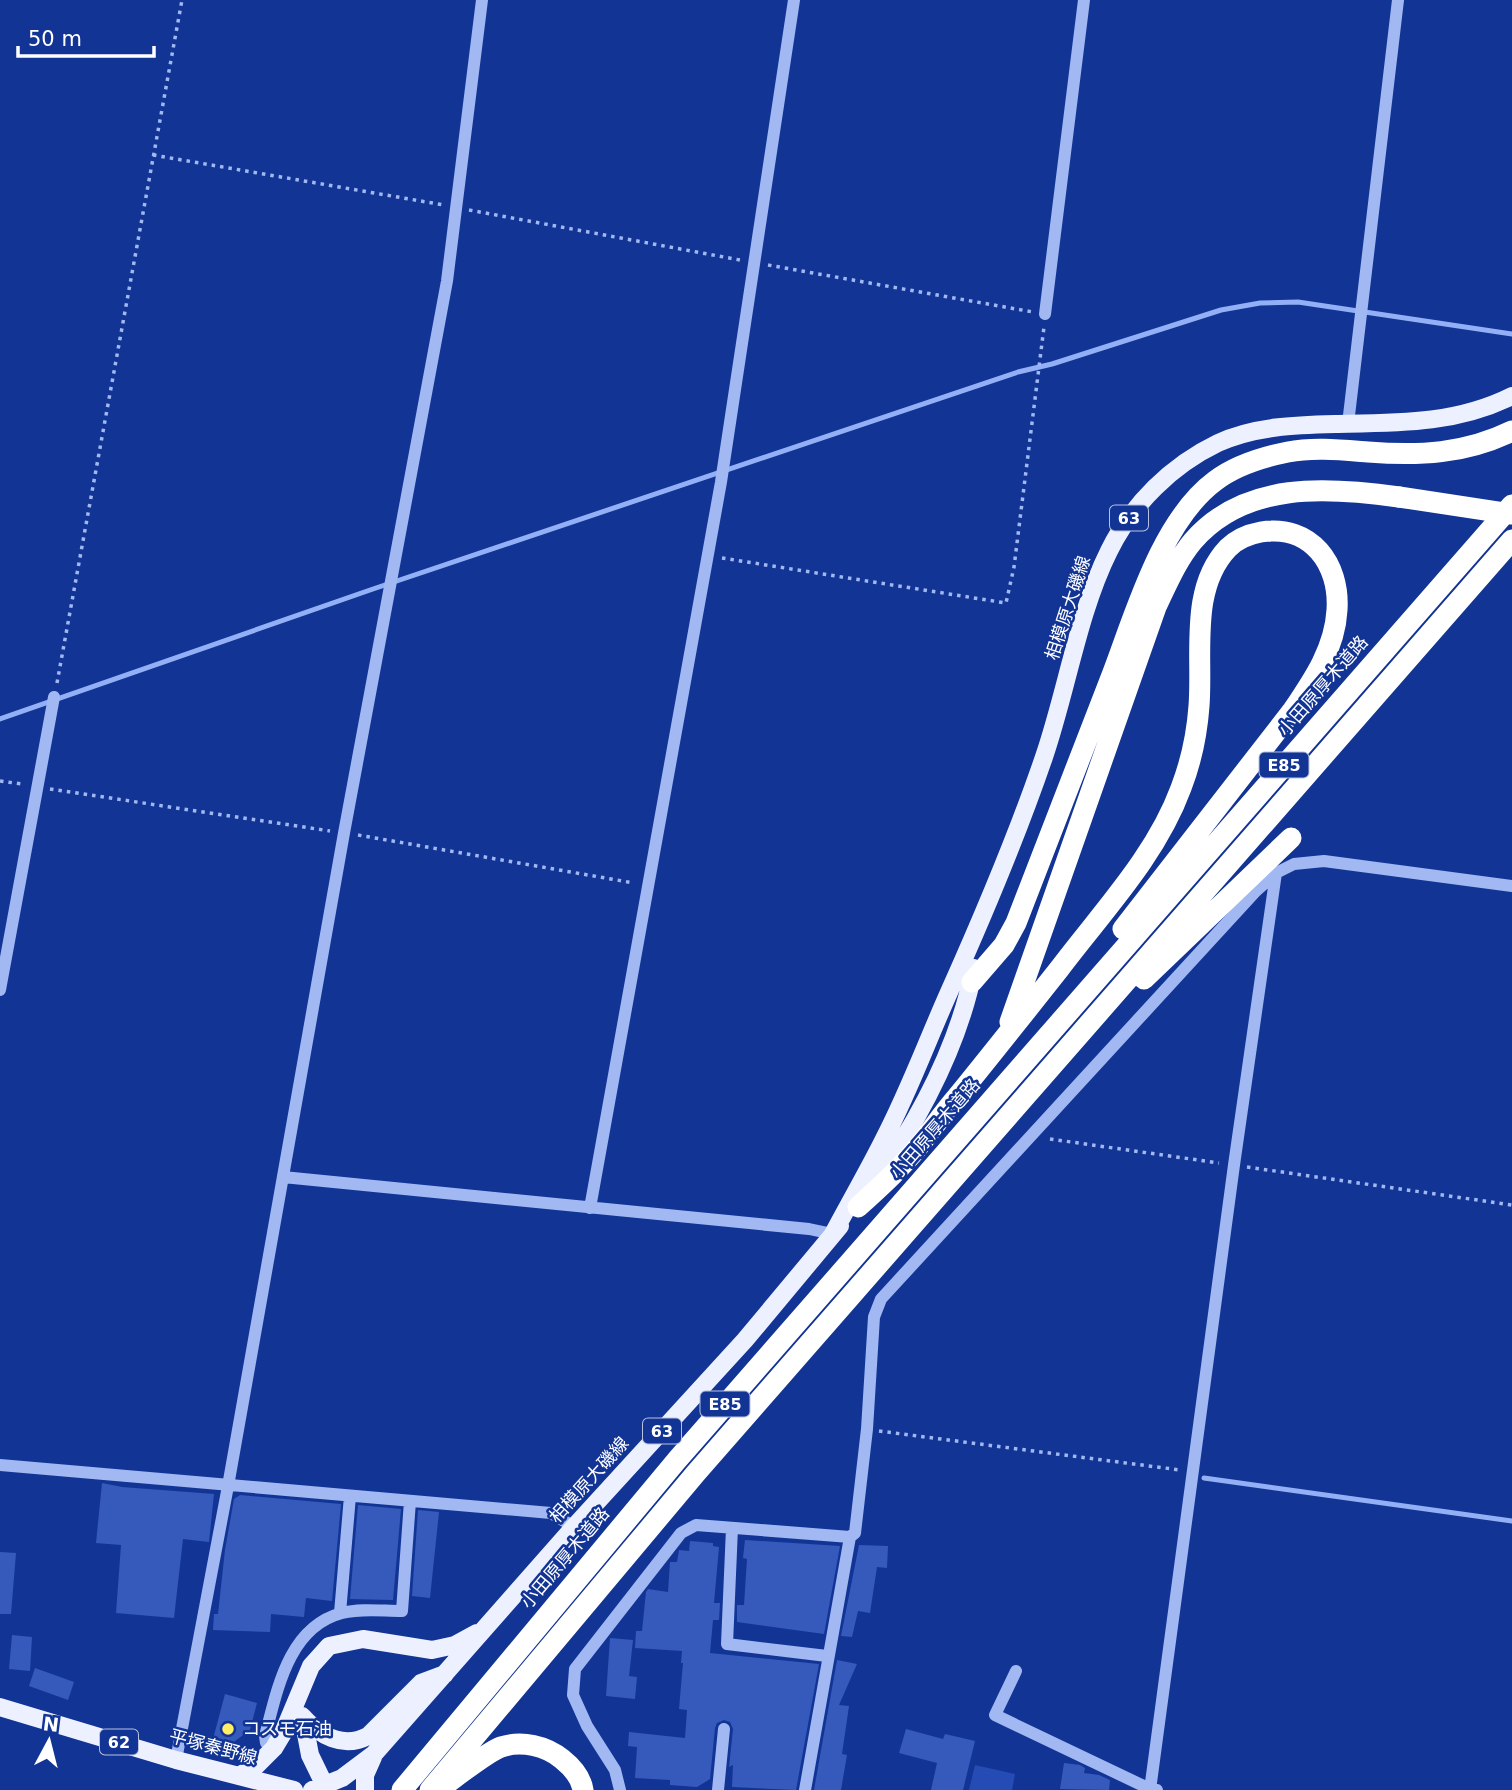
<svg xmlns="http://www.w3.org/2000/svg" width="1512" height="1790" font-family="'DejaVu Sans','Noto Sans JP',sans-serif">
	<rect width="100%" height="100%" fill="#123495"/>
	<!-- green -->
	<path fill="#244cb4" d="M975 1765 1015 1774 1012 1790H969Z"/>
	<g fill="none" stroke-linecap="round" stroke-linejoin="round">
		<!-- stream -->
		<path stroke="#93b0f6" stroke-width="5" d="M0 719 373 589 1018 372 1052 364 1221 310 1260 303 1298 302 1512 334
			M1204 1478 1512 1521"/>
	</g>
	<!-- building -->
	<path fill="#365abc" d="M102 1483 122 1487 214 1494 209 1542 183 1539 174 1618 116 1613 121 1545 96 1543Z
		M240 1495 341 1504 332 1601 306 1598 304 1617 271 1614 270 1632 213 1630 214 1614H218L225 1550 234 1499Z
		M358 1505 401 1509 393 1600 350 1599Z
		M418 1510 439 1512 430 1598 412 1596Z
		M745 1540 840 1546 824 1634 737 1622V1605H744L747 1559 743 1558Z
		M690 1541 713 1543V1546L719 1547 714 1603H720L719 1620H713L710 1653 819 1664 796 1790 732 1787 733 1765 729 1767 733 1729 730 1722 724 1720 717 1723 715 1728 710 1779 697 1787 670 1785V1780L635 1778 637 1747 628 1746 629 1732 685 1738 687 1710 679 1709 683 1663H681L682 1651 635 1648 636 1631H642L646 1592 648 1589 668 1592 670 1562H677L679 1550 689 1551Z
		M859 1545 888 1546 887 1568 877 1567 870 1613 858 1611 852 1637 841 1636Z
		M0 1552 16 1553 11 1614H0Z
		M12 1635 32 1637 30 1671 9 1669Z
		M610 1638 633 1640 629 1676 637 1677 635 1699 606 1696Z
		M837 1660 857 1664 839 1705 849 1706 842 1754 847 1755 841 1790H814Z
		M35 1668 74 1682 68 1700 29 1686Z
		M225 1694 257 1703 250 1730 231 1744 213 1739Z
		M906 1729 943 1739 945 1734 975 1741 963 1790H931L937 1763 899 1753Z
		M1064 1763 1080 1765 1085 1768 1084 1773 1099 1775 1110 1780 1109 1790 1060 1789Z"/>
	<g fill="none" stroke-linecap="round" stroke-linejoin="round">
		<!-- path -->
		<path stroke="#a1b8f3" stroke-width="3.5" stroke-dasharray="3.5 5" stroke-linecap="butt" d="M153 155 444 205
			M469 210 740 260
			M768 265 1033 312
			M722 558 1006 603 1014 567 1044 327
			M57 683 182 0
			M0 781 22 784
			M50 789 330 831
			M358 835 634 883
			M1050 1139 1219 1163
			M1247 1167 1512 1205
			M879 1431 1180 1470"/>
		<!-- minor -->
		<path stroke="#a1b8f3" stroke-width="12" d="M1045 314 1084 0
			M1348 424 1398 0
			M0 990 54 697
			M283 1177 809 1229 833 1234
			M590 1208 721 482 794 0
			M0 1465 551 1513 574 1527
			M732 1528 727 1644 827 1656
			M340 1613 350 1496
			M1016 1671 995 1715 1150 1789 1157 1790
			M274 1748 266 1743 265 1736C277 1691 288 1627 342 1613 361 1608 382 1611 402 1611L410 1501
			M176 1760 228 1486 344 833 447 281 482 0
			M620 1790 615 1770 587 1726 573 1695 575 1669 681 1533 696 1525 850 1537
			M718 1790 724 1729
			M805 1790 850 1537 855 1533 867 1429 874 1317 881 1299 1256 891 1276 873 1294 864 1324 861 1512 886
			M1150 1790 1234 1165 1276 873"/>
		<!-- major -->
		<path stroke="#edf1ff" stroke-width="18" d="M875 1183C920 1118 959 1046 974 968
			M833 1234C850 1202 868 1171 884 1139 909 1091 928 1039 950 990 984 914 1017 836 1044 757 1067 690 1078 613 1109 551 1132 504 1172 465 1218 443 1255 426 1297 425 1336 424 1398 423 1456 424 1512 396
			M0 1707 176 1760 294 1790
			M302 1716C320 1736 343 1749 368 1736L421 1683 445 1674
			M303 1718 310 1755 327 1790
			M239 1776 257 1765 274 1748 283 1733 311 1666 329 1646 363 1639 432 1650 455 1645 477 1633
			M312 1790 342 1778 374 1754 574 1527 745 1340 840 1226
			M365 1790V1775L373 1757"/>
		<!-- highway -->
		<path stroke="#fff" stroke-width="21" d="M1144 979 1291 838
			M972 982 1004 945 1016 923C1048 840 1080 758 1112 675 1135 615 1161 521 1215 481 1236 465 1263 457 1288 452 1313 447 1342 450 1368 452 1419 456 1465 454 1512 431
			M1010 1022 1156 607C1167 584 1177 560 1193 541 1245 481 1328 487 1399 497
			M858 1207C879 1188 900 1169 918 1147 931 1131 943 1113 957 1097 992 1054 1026 1011 1060 968 1103 911 1156 856 1181 788 1191 762 1197 734 1199 706 1203 654 1189 589 1228 548 1237 539 1250 534 1261 532 1311 524 1340 564 1337 610 1335 648 1314 679 1293 710L1123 929
			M402 1790 677 1460 1512 505
			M430 1790 696 1473 1512 540
			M438 1790C452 1780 487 1752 501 1747 522 1740 546 1746 562 1759 572 1767 581 1777 583 1790"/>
		<!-- highway-bridge -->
		<path stroke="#fff" stroke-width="21" d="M1399 497 1512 514"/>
	</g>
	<!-- markers -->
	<circle fill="#ffed63" stroke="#123495" stroke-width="2.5" cx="228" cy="1729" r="7"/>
	<g text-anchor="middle" stroke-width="5" stroke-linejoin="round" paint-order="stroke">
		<!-- shield labels -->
		<g fill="#123495" stroke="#b8c2df" stroke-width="2">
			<rect x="1110" y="505.5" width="38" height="25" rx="5"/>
			<rect x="1259.5" y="752.5" width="49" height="25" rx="5"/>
			<rect x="700.5" y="1391.5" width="49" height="25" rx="5"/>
			<rect x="643" y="1418.5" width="38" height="25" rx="5"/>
			<rect x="100" y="1729.5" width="38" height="25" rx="5"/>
		</g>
		<g font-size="16" font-weight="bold" fill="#fff">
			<text x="1129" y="524">63</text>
			<text x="1284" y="771">E85</text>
			<text x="725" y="1410">E85</text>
			<text x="662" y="1437">63</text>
			<text x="119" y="1748">62</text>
		</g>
		<!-- street labels -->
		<g font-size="18" fill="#fff" stroke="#123495">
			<text transform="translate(1068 608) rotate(-72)" y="6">相模原大磯線</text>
			<text transform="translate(1323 686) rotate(-49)" y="6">小田原厚木道路</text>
			<text transform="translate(935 1129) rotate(-49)" y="6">小田原厚木道路</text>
			<text transform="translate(589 1480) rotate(-48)" y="6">相模原大磯線</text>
			<text transform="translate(565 1558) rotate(-50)" y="6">小田原厚木道路</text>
			<text transform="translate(213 1747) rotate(15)" y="6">平塚秦野線</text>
		</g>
		<!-- poi labels -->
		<g font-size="18" fill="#fff" stroke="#123495" text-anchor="start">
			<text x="242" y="1735">コスモ石油</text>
		</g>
	</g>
	<!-- north arrow -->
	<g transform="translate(49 1741) rotate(7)" stroke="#123495" stroke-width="5" paint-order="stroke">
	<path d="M0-5L12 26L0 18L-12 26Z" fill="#ffffff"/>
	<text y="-10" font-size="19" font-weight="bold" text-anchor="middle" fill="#ffffff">N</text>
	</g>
	<!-- scale -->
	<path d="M18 46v10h136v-10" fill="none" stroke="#ffffff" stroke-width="3.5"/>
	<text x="28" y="46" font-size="21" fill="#ffffff" stroke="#123495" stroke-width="5" paint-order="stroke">50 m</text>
</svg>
